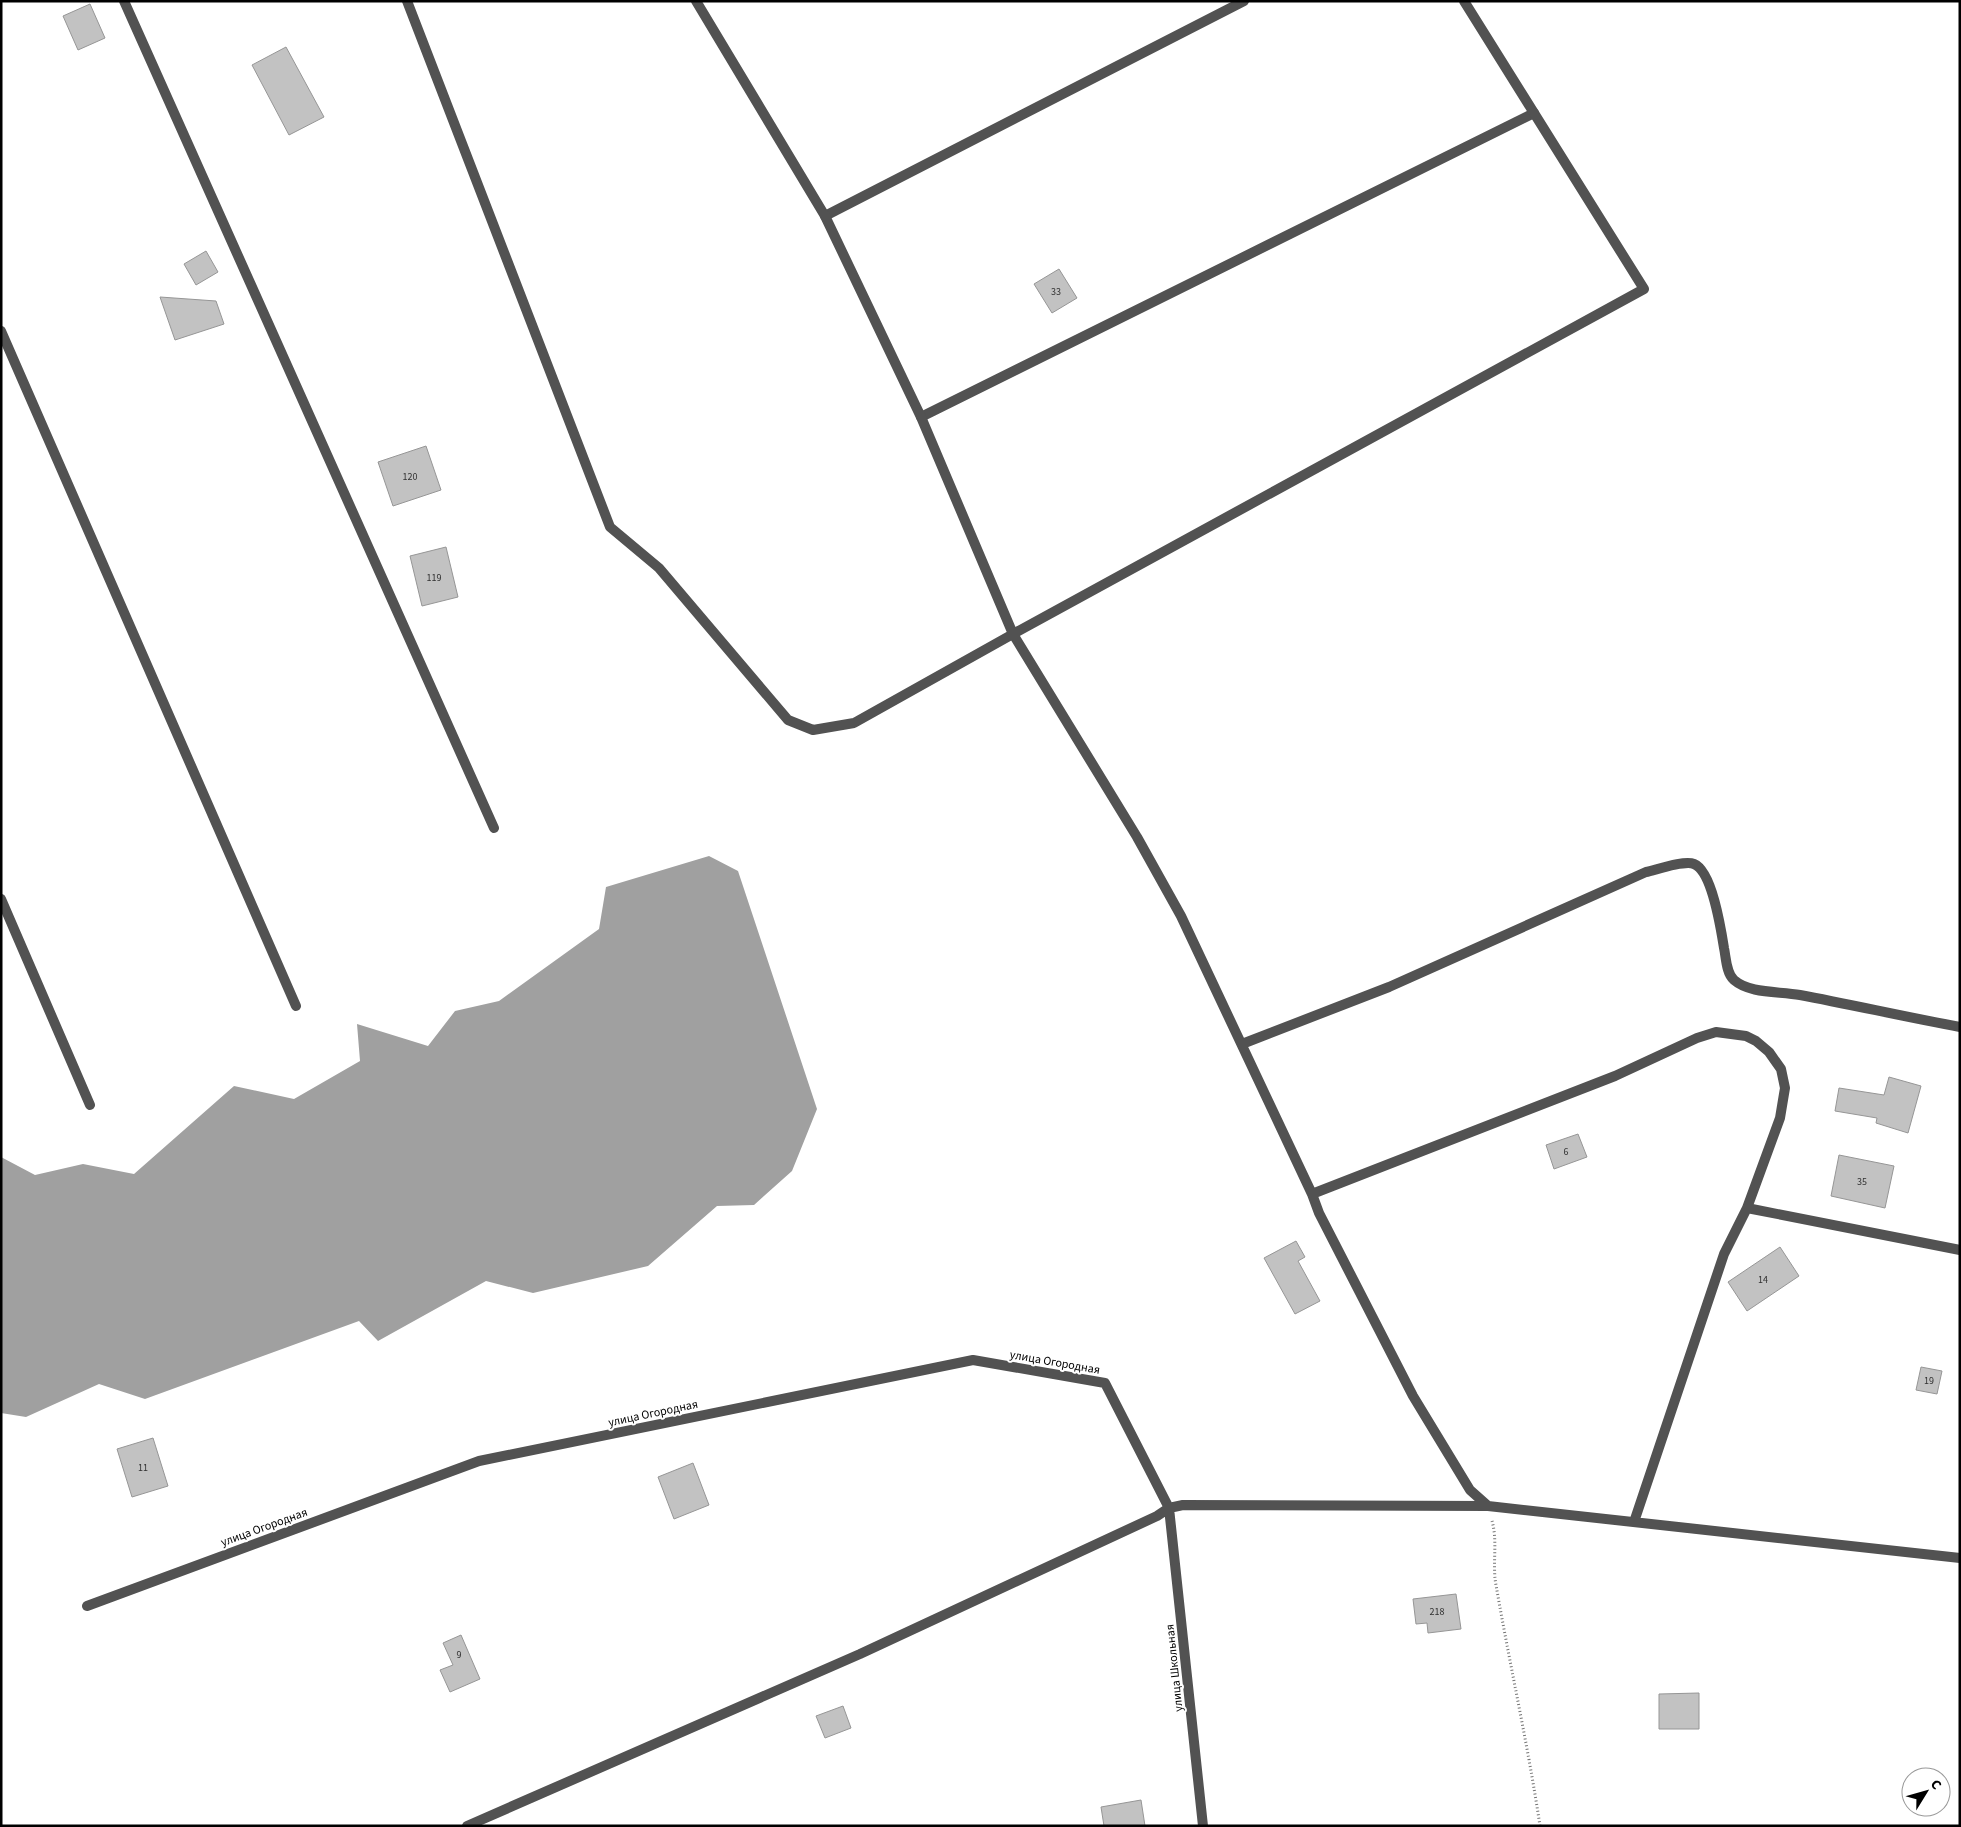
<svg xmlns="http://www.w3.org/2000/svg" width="1961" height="1827" font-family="'Source Sans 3',sans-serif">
	<rect width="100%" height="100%" fill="#fff"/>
	<!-- water -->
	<path fill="#a0a0a0" d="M709 856 738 871 817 1109 792 1171 754 1205 717 1206 648 1266 533 1293 486 1281 378 1341 359 1321 145 1399 99 1384 26 1417 1 1413V1157L35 1175 83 1164 134 1174 234 1086 294 1099 360 1061 357 1024 428 1046 455 1011 499 1001 599 929 606 887Z"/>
	<!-- building -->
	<path fill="#c2c2c2" stroke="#969696" d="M90 4 105 38 78 50 63 16Z
		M286 47 324 117 289 135 252 65Z
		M206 251 218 272 196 285 184 264Z
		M1059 269 1077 298 1052 313 1034 284Z
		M160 297 216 301 224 324 175 340Z
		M426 446 441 490 393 506 378 462Z
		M446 547 458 597 422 606 410 556Z
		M1889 1077 1921 1086 1908 1133 1876 1123 1877 1118 1835 1111 1839 1088 1884 1095Z
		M1578 1134 1587 1157 1554 1169 1546 1145Z
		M1839 1155 1894 1166 1885 1208 1831 1196Z
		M1296 1241 1305 1257 1298 1261 1320 1301 1295 1314 1264 1258Z
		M1780 1247 1799 1276 1747 1311 1728 1282Z
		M1921 1367 1942 1371 1937 1394 1916 1390Z
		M153 1438 168 1486 132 1497 117 1449Z
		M693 1463 709 1505 674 1519 658 1477Z
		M1456 1594 1461 1629 1428 1633 1427 1623 1416 1624 1413 1599Z
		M461 1635 480 1679 450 1692 440 1670 453 1665 443 1643Z
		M1699 1693V1729H1659V1694Z
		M843 1706 851 1728 825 1738 816 1716Z
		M1141 1800 1145 1826H1104L1101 1807Z"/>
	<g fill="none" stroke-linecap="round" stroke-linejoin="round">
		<!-- path -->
		<path stroke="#747474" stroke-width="3" stroke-dasharray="1 2.5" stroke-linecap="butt" d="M1492 1521C1498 1542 1492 1564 1496 1585 1510 1666 1528 1745 1540 1826"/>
		<!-- service -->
		<path stroke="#525252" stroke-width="10" d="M124 1 494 828
			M825 216 1244 1
			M1 331 296 1006
			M921 417 1534 113
			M1 899 90 1105"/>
		<!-- minor -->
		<path stroke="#525252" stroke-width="10" d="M407 1 610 527 659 568 788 720 813 730 854 723 1013 634 1644 289 1464 1
			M696 1 825 216 921 417 1013 634 1137 837 1181 916 1312 1194 1319 1213 1413 1396 1470 1490 1488 1506
			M1242 1044 1389 987 1646 872C1656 870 1684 860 1694 864 1712 871 1721 929 1724 948 1726 957 1726 973 1734 980 1750 994 1779 991 1800 995 1853 1005 1906 1017 1960 1027
			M1312 1194 1615 1076 1697 1038 1716 1032 1746 1036 1756 1041 1769 1052 1781 1069 1785 1088 1780 1118 1747 1208 1724 1254 1634 1522
			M1747 1208 1960 1250
			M87 1606 479 1461 973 1360 1105 1383 1169 1508 1203 1826
			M467 1826 860 1654 1157 1516 1169 1508 1183 1505 1488 1506 1960 1558"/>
	</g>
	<g text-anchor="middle" stroke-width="4" stroke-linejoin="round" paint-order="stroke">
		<!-- number labels -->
		<g font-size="10" fill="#303030">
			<text x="1056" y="295">33</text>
			<text x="410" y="480">120</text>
			<text x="434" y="581">119</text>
			<text x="1566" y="1155">6</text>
			<text x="1862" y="1185">35</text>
			<text x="1763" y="1283">14</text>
			<text x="1929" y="1384">19</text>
			<text x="143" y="1471">11</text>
			<text x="1437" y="1615">218</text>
			<text x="459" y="1658">9</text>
		</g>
		<!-- street labels -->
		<g font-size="12" fill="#000" stroke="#fff">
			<text transform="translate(1055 1362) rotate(10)" y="4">улица Огородная</text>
			<text transform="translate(653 1413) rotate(-12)" y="4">улица Огородная</text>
			<text transform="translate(264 1527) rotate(-20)" y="4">улица Огородная</text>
			<text transform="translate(1174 1668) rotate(-96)" y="4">улица Школьная</text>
		</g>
	</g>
	<!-- border -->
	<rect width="1961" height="1827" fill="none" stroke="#000000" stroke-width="5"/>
	<!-- north arrow -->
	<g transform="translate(1926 1792) rotate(53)"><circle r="24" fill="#ffffff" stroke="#999999"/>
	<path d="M0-4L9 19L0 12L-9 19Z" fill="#000000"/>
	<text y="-8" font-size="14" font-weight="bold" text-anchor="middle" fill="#000000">С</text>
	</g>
</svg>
